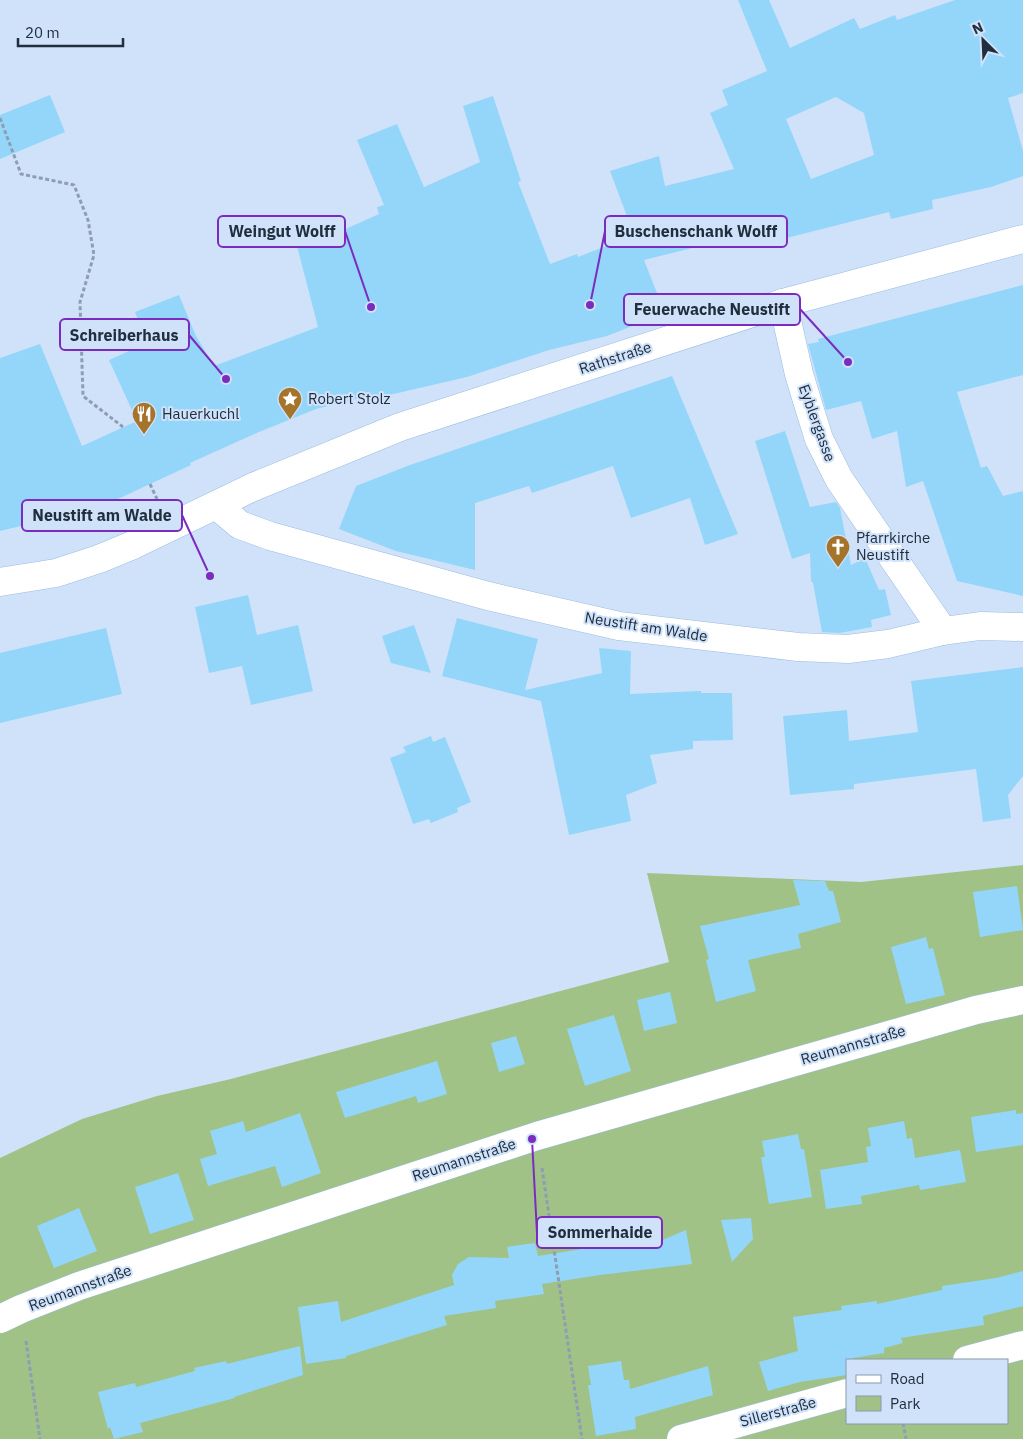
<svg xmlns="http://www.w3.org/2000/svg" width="1023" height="1439" font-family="'IBM Plex Sans',sans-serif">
	<rect width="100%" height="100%" fill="#cfe2fa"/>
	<!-- green -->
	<path fill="#a0c287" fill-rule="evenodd" d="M1023 865V1439H0V1158L82 1119 157 1096 231 1079 669 962 647 873 861 882ZM847 1360H1007V1423H847Z"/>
	<!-- building -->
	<path fill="#94d6f9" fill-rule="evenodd" d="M738 0H769L790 48 854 18 860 29 895 15 897 20 955 0H1023V93L1008 98 1023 151V176L991 187 932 200 933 209 891 219 889 212 767 243 761 231 644 260 665 313 607 336 549 350 467 377 372 399 371 395 316 409 259 432 190 463 191 465 49 531 46 520 0 531V358L40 344 82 446 137 421 109 360 147 343 135 312 179 295 196 336 214 366 318 327 297 246 330 236 379 214 377 207 384 205 357 140 397 124 424 187 480 162 463 106 493 96 521 181 518 182 550 264 577 254 578 257 634 235 610 171 659 156 665 186 734 169 710 113 728 105 722 90 767 71ZM836 97 864 113 874 155 811 179 786 119Z
		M50 95 65 132 0 159V115Z
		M1023 285V375L957 392 981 468 987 466 1003 496 1023 491V596L957 581 923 481 906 487 897 431 872 439 861 401 826 410 808 344 819 342 818 339Z
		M672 376 738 534 705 545 690 498 631 518 613 466 532 493 529 486 475 503V570L396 551 339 529 356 486 410 465Z
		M785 431 810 507 836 502 840 508 851 565 865 558 879 590 885 589 891 615 871 620 872 627 840 633 822 632 813 583 811 581 810 553 792 559 755 441Z
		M248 595 257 635 298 625 313 691 251 705 242 666 209 673 195 607Z
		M457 618 538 639 525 690 602 673 599 648 631 651 630 694 701 691V693H732L733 740 693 741V749L650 755 657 783 626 795 631 821 569 835 541 701 442 676Z
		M414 625 431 673 391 663 382 636Z
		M106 628 122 694 0 723V653Z
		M1023 667V776L1008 795 1011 818 983 822 976 769 854 784V789L790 795 783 716 847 710 849 741 918 732 911 681Z
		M431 736 433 742 445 737 471 802 457 808 458 812 431 823 429 819 413 824 390 758 406 752 403 747Z
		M793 880 825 881 829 891H833L841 922 798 934 801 948 748 960 756 991 716 1002 706 960 709 959 700 926 800 905Z
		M1017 886 1023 930 980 937 973 892Z
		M926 937 929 949 933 948 945 995 906 1004 891 947Z
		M670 992 677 1023 644 1031 637 1000Z
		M614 1015 631 1071 585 1086 567 1029Z
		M516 1036 525 1064 499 1072 491 1043Z
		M437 1061 447 1094 418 1103 416 1096 345 1118 336 1092Z
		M1016 1110V1114L1023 1113V1145L976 1152 971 1117Z
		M300 1113 321 1173 282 1187 275 1166 208 1186 200 1159 217 1154 210 1131 243 1121 246 1132Z
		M904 1121 907 1139 912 1138 915 1158 960 1150 966 1182 920 1190 919 1185 861 1196 862 1204 826 1209 820 1170 868 1162 866 1147 871 1146 868 1128Z
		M798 1134 801 1149H804L812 1197 769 1204 761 1157H765L762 1141Z
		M178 1173 194 1220 150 1234 135 1187Z
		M79 1208 97 1251 54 1268 37 1226Z
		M751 1218 753 1239 732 1262 721 1220Z
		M651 1219 652 1227 658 1226 660 1241 686 1230 692 1264 600 1275 542 1284 544 1294 495 1301 496 1308 444 1316 447 1325 346 1356V1358L306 1364 298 1307 338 1301 341 1322 454 1285 452 1275 458 1264 469 1257 509 1258 507 1247 535 1243 538 1256 620 1243 618 1232 622 1231V1223Z
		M1023 1271V1306L983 1316 984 1325 901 1338 903 1343 884 1348V1353L853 1358 854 1360H847V1375L800 1382 768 1391 759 1362 798 1351 793 1317 842 1310 841 1306 877 1301V1304L942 1290V1286L996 1278Z
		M300 1346 303 1375 234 1397 235 1398 140 1423 143 1432 114 1439 110 1427 108 1429 98 1392 135 1383 136 1387 195 1371 194 1368 226 1361 227 1364Z
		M621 1361 624 1380H629L630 1389 708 1366 713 1395 635 1417 636 1429 596 1436 588 1385H591L588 1366Z"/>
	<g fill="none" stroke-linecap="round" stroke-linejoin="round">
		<defs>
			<path id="street" d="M783 303 799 374 809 407 819 439 839 479 943 631
				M0 1319 21 1309 79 1286 537 1136 976 1010 1023 1000
				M967 1360 1023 1345
				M681 1439 847 1393"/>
			<path id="secondary" d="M216 505 240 525 270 536 488 596 619 626 798 647 848 649 888 644 943 631 980 626 1023 627
				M0 582 56 573 99 559 133 545 253 487 400 427 783 303 1023 239"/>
		</defs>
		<!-- street casing -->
		<use href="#street" stroke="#9cbce2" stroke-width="29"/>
		<!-- secondary casing -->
		<use href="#secondary" stroke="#9cbce2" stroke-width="29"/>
		<!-- path -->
		<path stroke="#8d9eb2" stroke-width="3" stroke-dasharray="4 2.5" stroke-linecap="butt" d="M0 118 21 174 74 185 88 220 94 255 80 302 83 396 123 427
			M150 484 157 499
			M542 1168 582 1439
			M26 1341 40 1439
			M903 1423 906 1439"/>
		<!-- street -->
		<use href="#street" stroke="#fff" stroke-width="28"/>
		<!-- secondary -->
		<use href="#secondary" stroke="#fff" stroke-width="28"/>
	</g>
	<!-- icons -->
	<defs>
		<symbol id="sight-pin" viewBox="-11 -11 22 30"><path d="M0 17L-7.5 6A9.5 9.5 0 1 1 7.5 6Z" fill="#a6732a" stroke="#cfe2fa"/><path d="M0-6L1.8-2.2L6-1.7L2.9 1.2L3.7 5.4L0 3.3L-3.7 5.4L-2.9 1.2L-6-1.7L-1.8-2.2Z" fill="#fff"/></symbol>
		<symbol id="restaurant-pin" viewBox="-11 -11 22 30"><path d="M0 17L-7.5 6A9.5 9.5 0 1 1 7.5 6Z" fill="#a6732a" stroke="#cfe2fa"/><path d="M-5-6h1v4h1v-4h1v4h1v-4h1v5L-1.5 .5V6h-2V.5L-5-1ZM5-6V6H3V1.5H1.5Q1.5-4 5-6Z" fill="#fff"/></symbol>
		<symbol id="church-pin" viewBox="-11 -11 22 30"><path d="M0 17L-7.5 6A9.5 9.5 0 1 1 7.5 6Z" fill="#a6732a" stroke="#cfe2fa"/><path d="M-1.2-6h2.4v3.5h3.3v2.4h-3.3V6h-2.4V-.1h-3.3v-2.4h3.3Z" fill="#fff"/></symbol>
	</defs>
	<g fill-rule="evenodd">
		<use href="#sight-pin" x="276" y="385" width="28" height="38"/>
		<use href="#restaurant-pin" x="130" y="400" width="28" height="38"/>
		<use href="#church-pin" x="824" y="533" width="28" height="38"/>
	</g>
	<g text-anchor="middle" stroke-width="4" stroke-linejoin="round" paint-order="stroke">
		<!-- street labels -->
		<g font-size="15" fill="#212e3d" stroke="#cfe2fa">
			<text transform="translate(615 358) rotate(-18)" y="5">Rathstraße</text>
			<text transform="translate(817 423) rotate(70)" y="5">Eyblergasse</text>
			<text transform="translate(646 627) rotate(9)" y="5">Neustift am Walde</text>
			<text transform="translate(853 1045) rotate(-16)" y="5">Reumannstraße</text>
			<text transform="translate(464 1160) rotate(-18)" y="5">Reumannstraße</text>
			<text transform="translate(80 1288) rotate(-20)" y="5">Reumannstraße</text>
			<text transform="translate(778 1412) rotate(-15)" y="5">Sillerstraße</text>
		</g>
		<!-- poi labels -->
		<g font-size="15" fill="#212e3d" stroke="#cfe2fa" text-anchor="start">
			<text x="308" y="404">Robert Stolz</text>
			<text x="162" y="419">Hauerkuchl</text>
			<text x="856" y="543">Pfarrkirche<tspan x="856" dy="17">Neustift</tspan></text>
		</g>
	</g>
	<!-- callouts -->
	<path fill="none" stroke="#7b2cbf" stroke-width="2" d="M371 307L345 231M590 305L605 231M848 362L800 309M226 379L189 335M210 576L182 515M532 1139L537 1233"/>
	<g fill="#7b2cbf" stroke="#cfe2fa" stroke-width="2">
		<circle cx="371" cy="307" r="5"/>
		<circle cx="590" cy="305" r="5"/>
		<circle cx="848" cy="362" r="5"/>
		<circle cx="226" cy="379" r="5"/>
		<circle cx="210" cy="576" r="5"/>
		<circle cx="532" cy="1139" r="5"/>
	</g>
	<g fill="#cfe2fa" stroke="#7b2cbf" stroke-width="2">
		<rect x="218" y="216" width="127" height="31" rx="5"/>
		<rect x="605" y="216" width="182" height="31" rx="5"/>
		<rect x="624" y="294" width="176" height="31" rx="5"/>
		<rect x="60" y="319" width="129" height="31" rx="5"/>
		<rect x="22" y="500" width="160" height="31" rx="5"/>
		<rect x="537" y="1217" width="125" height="31" rx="5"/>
	</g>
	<g font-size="16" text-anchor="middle" font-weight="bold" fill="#212e3d">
		<text x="282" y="237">Weingut Wolff</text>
		<text x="696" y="237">Buschenschank Wolff</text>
		<text x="712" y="315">Feuerwache Neustift</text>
		<text x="124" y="341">Schreiberhaus</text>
		<text x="102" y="521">Neustift am Walde</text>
		<text x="600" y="1238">Sommerhaide</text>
	</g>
	<!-- legend -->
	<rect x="846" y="1359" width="162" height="65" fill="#cfe2fa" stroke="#899aae"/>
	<rect x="856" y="1375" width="25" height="8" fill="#ffffff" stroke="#899aae"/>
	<text x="890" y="1384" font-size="15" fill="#212e3d">Road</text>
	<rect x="856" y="1396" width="25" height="15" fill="#a0c287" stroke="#899aae"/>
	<text x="890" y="1409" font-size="15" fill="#212e3d">Park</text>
	<!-- north arrow -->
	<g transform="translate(983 40) rotate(336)" stroke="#cfe2fa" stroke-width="4" paint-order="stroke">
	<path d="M0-4L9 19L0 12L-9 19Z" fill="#212e3d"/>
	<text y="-8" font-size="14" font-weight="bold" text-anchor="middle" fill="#212e3d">N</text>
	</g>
	<!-- scale -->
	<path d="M18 38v8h105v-8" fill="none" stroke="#212e3d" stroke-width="2.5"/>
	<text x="25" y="38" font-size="15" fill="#212e3d" stroke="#cfe2fa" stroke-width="4" paint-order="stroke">20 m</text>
</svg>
